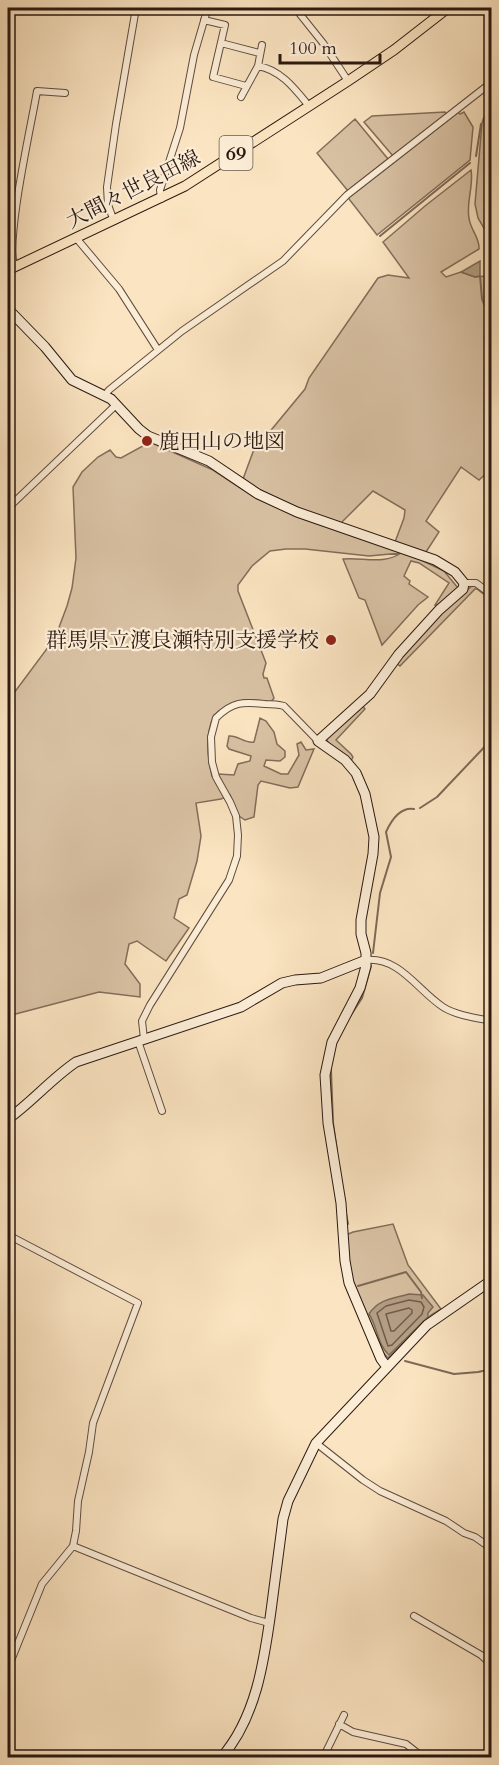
<svg xmlns="http://www.w3.org/2000/svg" width="499" height="1765" font-family="Cardo,'Noto Serif JP',serif">
	<rect width="100%" height="100%" fill="#fbe4c1"/>
	<filter id="stains"><feTurbulence type="fractalNoise" baseFrequency=".00333" numOctaves="4"/><feColorMatrix values="0 0 0 0 .2 0 0 0 0 .09 0 0 0 0 .02 0 0 0 .5 -.17"/></filter>
	<radialGradient id="worn" r=".72"><stop offset=".6" stop-color="#630" stop-opacity="0"/><stop offset="1" stop-color="#630" stop-opacity=".3"/></radialGradient>
	<!-- green -->
	<path fill="#d8c1a3" stroke="#826d5a" stroke-width="1.5" d="M491 110V450L490 449 491 452V469L479 480 461 467 426 521 439 532 426 552 395 542 404 518 405 510 373 491 340 524C306 512 273 500 243 479L253 452 305 389 309 378 378 278 388 275 409 278 383 242 425 206 471 170C474 185 466 202 469 218 470 229 480 238 479 249L441 272 446 277 461 272 475 277 486 276 489 246 485 230 478 218 475 204 482 123 484 117Z
		M445 112 447 115 393 156 364 122 372 116Z
		M458 112 460 114 464 112 473 127 470 160 377 235 349 199V197Z
		M355 119 388 159 348 191 317 153Z
		M150 442 213 470 254 497 298 517 419 559 444 571 458 588 438 605H435L449 583 419 563 411 561 404 576 410 581 409 584 428 597 418 605 382 645 365 600 359 598 343 559C362 557 384 565 401 553L369 556 305 549H286L270 551 252 566 238 585V591L266 663 263 674 264 678H267L274 698 271 702C242 697 239 699 214 715 205 735 207 755 212 776L218 774 234 775 238 764 250 761 251 756 229 749 227 746 229 736C238 735 245 744 254 742L260 718 266 721 274 732 277 744 285 751V757L280 761 266 760 264 766 281 774H288L299 755 297 744 301 742 306 750 314 749 298 787 290 788 261 781 258 785 254 817 245 820 239 816 230 795 221 799 196 803 201 836 197 861 187 895 179 899 174 918 189 928 166 961 137 941 129 944 125 964 140 984V997L99 992 8 1016V701L55 638 67 606 72 588 76 558 73 487 82 472 98 457 110 450 116 457 121 458Z
		M472 586H476L491 600 477 589H475L400 666 396 663 441 612Z
		M362 705 365 709 336 740 351 754 353 757 351 761 330 745 326 739Z
		M393 1224 408 1265 441 1309 431 1315 388 1358 380 1349 372 1326 352 1281 346 1235 353 1232Z"/>
	<!-- water -->
	<path fill="#b49f85" stroke="#7d6957" stroke-width="1.5" d="M480 261V276L475 277 461 272Z
		M409 1294 423 1295 433 1307 428 1313V1317L389 1355C377 1344 378 1328 369 1314 379 1299 392 1299 409 1294Z"/>
	<g fill="none" stroke-linecap="round" stroke-linejoin="round">
		<!-- shore -->
		<path stroke="#705c4b" stroke-width="1.5" d="M409 1300 421 1302 424 1307 422 1314 392 1345 388 1346 377 1313 386 1306Z
			M409 1308 412 1310V1313L394 1331H391L386 1314Z"/>
		<!-- stream -->
		<path stroke="#7d6957" stroke-width="2" d="M476 156 481 124
			M380 236 470 163
			M480 276 482 299 492 324
			M492 360V376
			M420 808 437 797 492 739
			M373 953 380 893 391 857 386 832C391 821 400 807 414 809
			M349 1018 362 998 371 966
			M331 1070 333 1123 337 1151
			M346 1213 348 1224
			M358 1286 406 1272 421 1292 422 1298
			M405 1361 454 1374 478 1372 492 1369"/>
		<defs>
			<path id="street" d="M295 8 323 43 348 81
				M204 20 225 25 213 77 246 86
				M221 43 259 53
				M258 66C281 70 295 89 309 106
				M241 97 258 66 262 45
				M161 199 160 190 180 128 194 55 206 14
				M114 221 108 205 107 187 116 124 136 8
				M77 239 119 289 158 350
				M15 267C4 244 32 122 37 91L65 93
				M105 395 109 390 182 331 283 261 347 195 492 82
				M8 508 117 404
				M464 583H476L492 595
				M366 960C400 957 417 990 443 1007 455 1015 476 1018 492 1021
				M144 1039 142 1021 150 1005 229 880 237 856 238 835 236 816 230 802 216 777 212 762 211 737 216 718C233 701 243 702 265 704 271 704 277 704 284 706L318 741
				M138 1041 162 1111
				M8 1235 138 1303 93 1423 89 1452 78 1501 76 1531 73 1546 42 1584 8 1668
				M316 1443 363 1480 380 1491 446 1521 464 1533 475 1537 492 1549
				M73 1546 251 1618 269 1623
				M414 1616 481 1655 492 1665
				M339 1724 353 1732 406 1744 424 1758
				M323 1758 344 1715"/>
			<path id="secondary" d="M8 309 45 347 72 380 111 399 139 429 148 436 209 461 258 494 297 512 435 560 455 572 464 583 463 589 439 610 399 654 370 694 318 741 345 760 356 773 365 794 374 837 373 854 361 920V934L366 953V966L360 988 332 1042 325 1075 328 1123 341 1203 345 1261 349 1283 381 1359 387 1367
				M8 1119C32 1102 51 1079 76 1062L241 1007 282 983 295 980 321 978 366 960
				M221 1758C256 1718 264 1662 271 1611 275 1580 279 1550 283 1519L288 1501 316 1443 427 1325 492 1280"/>
			<path id="primary" d="M8 270 185 186 348 81 394 50 448 8"/>
		</defs>
		<!-- street casing -->
		<use href="#street" stroke="#5f4c3d" stroke-width="8"/>
		<!-- secondary casing -->
		<use href="#secondary" stroke="#2b1911" stroke-width="11"/>
		<!-- primary casing -->
		<use href="#primary" stroke="#2b1911" stroke-width="11"/>
		<!-- street -->
		<use href="#street" stroke="#fcedd7" stroke-width="6"/>
		<!-- secondary -->
		<use href="#secondary" stroke="#fcedd7" stroke-width="9"/>
		<!-- primary -->
		<use href="#primary" stroke="#fbe4c1" stroke-width="9"/>
	</g>
	<!-- markers -->
	<g fill="#8f2418" stroke="#fcedd7" stroke-width="2">
		<circle cx="147" cy="441" r="6"/>
		<circle cx="331" cy="640" r="6"/>
	</g>
	<g text-anchor="middle" stroke-width="4.5" stroke-linejoin="round" paint-order="stroke">
		<!-- shield labels -->
		<rect fill="#fcedd7" stroke="#6a594c" stroke-width="1.5" x="219.5" y="136" width="33" height="34" rx="4.5"/>
		<g font-size="20" font-weight="bold" fill="#2b1911">
			<text x="236" y="160">69</text>
		</g>
		<!-- street labels -->
		<g font-size="21" fill="#2b1911" stroke="#fcedd7">
			<text transform="translate(133 189) rotate(-27)" y="7">大間々世良田線</text>
		</g>
		<!-- poi labels -->
		<g font-size="21" fill="#2b1911" stroke="#fcedd7" text-anchor="start">
			<text x="159" y="448">鹿田山の地図</text>
			<text x="319" y="647" text-anchor="end">群馬県立渡良瀬特別支援学校</text>
		</g>
	</g>
	<!-- margin -->
	<rect width="499" height="1765" fill="none" stroke="#fbe4c1" stroke-width="30"/>
	<rect x="9" y="9" width="481" height="1747" fill="none" stroke="#2b1911" stroke-width="3"/>
	<rect x="15" y="15" width="469" height="1735" fill="none" stroke="#2b1911" stroke-width="1.5"/>
	<!-- scale -->
	<path d="M280 54v9h100v-9" fill="none" stroke="#2b1911" stroke-width="3"/>
	<text x="289" y="54" font-size="18" fill="#2b1911" stroke="#fcedd7" stroke-width="4.5" paint-order="stroke">100 m</text>
	<rect width="100%" height="100%" filter="url(#stains)"/>
	<rect width="100%" height="100%" fill="url(#worn)"/>
</svg>
